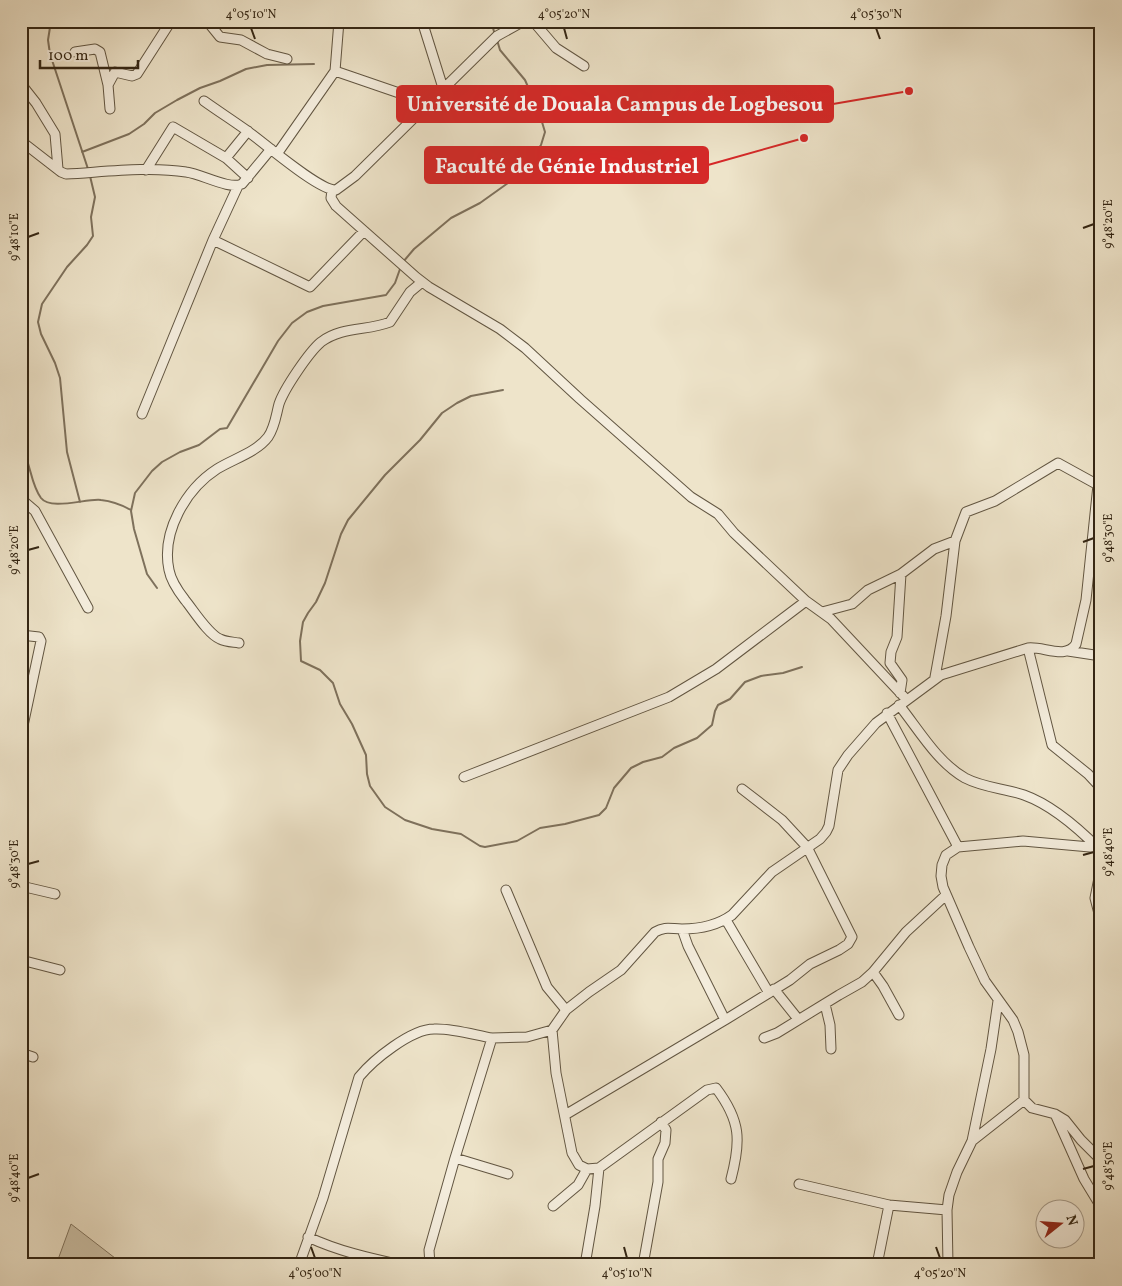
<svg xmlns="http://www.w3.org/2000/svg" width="1122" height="1286" font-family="Vollkorn,serif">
	<rect width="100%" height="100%" fill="#eee4ca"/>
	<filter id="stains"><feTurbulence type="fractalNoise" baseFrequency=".004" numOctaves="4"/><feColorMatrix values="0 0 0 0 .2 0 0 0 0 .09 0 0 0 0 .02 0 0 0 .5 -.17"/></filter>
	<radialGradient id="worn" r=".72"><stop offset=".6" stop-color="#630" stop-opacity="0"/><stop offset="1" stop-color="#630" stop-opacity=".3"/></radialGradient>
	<!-- green -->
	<path fill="#cec4ab" stroke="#817560" d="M71 1224 124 1265H56Z"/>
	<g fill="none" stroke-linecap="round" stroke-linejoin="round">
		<!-- stream -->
		<path stroke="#7e715c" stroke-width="2" d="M51 21 48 40 50 54 88 169
			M491 21 495 35
			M82 152 129 134 144 124 155 113 177 100 200 88 220 81 246 69 267 65 314 64
			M403 262 414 249 451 218 480 203 508 183 523 168 541 145 545 132 539 112 525 80 500 50 497 40
			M503 390 471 396 457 403 442 413 420 440 385 475 348 520 341 534 325 583 316 602 308 613 303 622 300 641 301 661 320 670 333 683 340 704 352 724 366 755 367 774 370 786 385 807 405 820 432 829 461 834 480 846 485 847 517 841 540 828 565 824 599 815 606 808 614 788 631 768 643 762 662 757 674 748 697 738 712 725 715 711 718 705 730 699 745 682 761 676 783 673 802 667
			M21 447C31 462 30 483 41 498 51 511 87 498 101 500 111 501 122 505 131 510
			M80 502 67 452 60 378 55 363 41 334 38 322 42 304 67 267 87 245 93 236 91 217 95 197 90 176
			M157 588 147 574 134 529 131 511 135 493 152 471 162 462 180 452 199 445 220 429 227 428 278 341 292 323 307 312 323 306 386 295 395 283 400 269"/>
		<defs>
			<path id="minor" d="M207 21 220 37 241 40 267 54 287 59
				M422 21 443 88
				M533 21 556 48 584 66
				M75 52 95 49 100 52 108 85 110 109
				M335 71 402 94 424 108
				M21 84 36 103 55 134 58 169
				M108 85 115 72 132 76 137 74 171 21
				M204 101C218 111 232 120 246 130 262 141 319 191 336 190L355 176 497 36 524 21
				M21 141 61 172 66 174C104 172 149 166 186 172 202 174 229 190 242 184L271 149
				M277 154 335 71 339 21
				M226 158 248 131
				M146 170 173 127 226 158 248 178
				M332 190 331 198 336 206 416 277 429 287 500 329 525 348 580 399 691 497 718 514 734 533 806 601 831 619 906 699
				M213 240 238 186
				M142 414 213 240 310 287 364 231
				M21 499 35 511 88 608
				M822 612 852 604 868 590 901 574 934 549 955 541
				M21 635 39 637 41 641 21 735
				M239 643C233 642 226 642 220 639 208 634 194 611 185 600 178 591 171 581 169 570 161 532 186 489 217 469 233 459 257 452 268 437 275 427 276 415 279 404 284 389 309 352 321 342 342 326 368 331 390 322L410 292 422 282
				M1028 648 1052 745 1088 774 1101 788
				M1068 651 1101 656
				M935 677 946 616 955 541 966 512 995 501 1058 463 1098 485
				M900 693 902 680 890 663 891 652 897 637 901 574
				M899 705C919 730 937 762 965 778 984 788 1004 788 1024 795 1052 805 1078 828 1098 848
				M887 713 958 847
				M464 777 669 697 716 669 806 601
				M1101 848 1023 841 958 847 946 855 942 865 941 876 943 887 969 947 985 981 1013 1020 1018 1032 1024 1055V1100L1032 1108 1055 1114 1065 1120 1081 1140 1101 1160
				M1101 868 1095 898 1101 921
				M21 886 55 894
				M506 890 547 987 566 1010
				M726 920 769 993
				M21 960 60 970
				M873 972 883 986 899 1015
				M774 989 798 1019
				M825 1004 830 1025 831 1049
				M725 1020 790 980 810 964 839 950 848 944 852 937 807 847 782 820 742 789
				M764 1038 777 1033 839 995 862 982 873 972 906 932 946 895
				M21 1053 33 1057
				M1055 1114 1084 1179 1101 1207
				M565 1115 725 1020 688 946 682 929
				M972 1141 1024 1100
				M455 1158 508 1174
				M1098 1158 1101 1144
				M731 1179C741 1141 741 1121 716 1088L707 1090 599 1168 587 1169 579 1165 572 1153 556 1073 552 1030 566 1010 589 992 621 970 655 932C665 926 671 929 682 929 699 929 718 925 732 915L772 872 820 839 826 832 829 826 838 770 848 755 876 723 941 675 1028 648C1043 646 1066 660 1076 644L1086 600 1098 485 1101 484
				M799 1184 889 1205 947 1210
				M553 1206 578 1185 587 1169
				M308 1237C338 1251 369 1258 401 1265
				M299 1265 323 1198 359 1077C373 1060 411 1029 434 1029 452 1028 475 1035 492 1038
				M430 1265 429 1250 455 1158 492 1038 527 1037 552 1030
				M585 1265 595 1206 599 1168
				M643 1265 658 1182V1159L665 1143 666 1130 661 1122
				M877 1265 889 1205
				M948 1265 947 1210 949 1195 957 1172 972 1141 991 1049 998 1001"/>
		</defs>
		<!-- minor casing -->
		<use href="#minor" stroke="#625642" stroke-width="11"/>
		<!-- minor -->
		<use href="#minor" stroke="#f4eddd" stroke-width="9"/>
	</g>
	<!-- ticks -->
	<path fill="none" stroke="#342614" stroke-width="2" d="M251 28 255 39M564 28 567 39M876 28 880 39M1083 228 1094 224M28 237 39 233M1083 542 1094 538M28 550 39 547M1083 855 1094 852M28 864 39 861M1083 1169 1094 1166M28 1178 39 1174M311 1247 315 1258M624 1247 627 1258M936 1247 940 1258"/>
	<!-- callouts -->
	<path fill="none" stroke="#d62828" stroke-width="2" d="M909 91L833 104M804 138L708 165"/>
	<g fill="#d62828" stroke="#f4eddd" stroke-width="2">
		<circle cx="909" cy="91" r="5"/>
		<circle cx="804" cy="138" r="5"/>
	</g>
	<g fill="#d62828" stroke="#d62828" stroke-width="2">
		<rect x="397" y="86" width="436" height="36" rx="5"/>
		<rect x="425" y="147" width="283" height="36" rx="5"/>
	</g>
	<g font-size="21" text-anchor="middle" font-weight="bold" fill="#fff">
		<text x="615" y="111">Université de Douala Campus de Logbesou</text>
		<text x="567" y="173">Faculté de Génie Industriel</text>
	</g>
	<!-- margin -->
	<rect width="1122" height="1286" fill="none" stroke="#eee4ca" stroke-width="55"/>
	<!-- north arrow -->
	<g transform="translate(1060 1224) rotate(73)"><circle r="24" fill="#f4eddd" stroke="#a79d8d"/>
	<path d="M0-4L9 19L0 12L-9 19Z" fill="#8f2418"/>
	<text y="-8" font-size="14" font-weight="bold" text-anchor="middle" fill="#342614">N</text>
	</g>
	<!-- scale -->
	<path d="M40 60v8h98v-8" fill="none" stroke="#342614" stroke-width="2.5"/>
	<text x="48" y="60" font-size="15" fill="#342614" stroke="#f4eddd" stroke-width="4" paint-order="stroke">100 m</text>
	<rect x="28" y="28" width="1066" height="1230" fill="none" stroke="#342614" stroke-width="2"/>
	<g font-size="12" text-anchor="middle" fill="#342614">
		<text x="251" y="18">4°05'10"N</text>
		<text x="564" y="18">4°05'20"N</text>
		<text x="876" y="18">4°05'30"N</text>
		<text transform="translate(1108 224) rotate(-90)" y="4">9°48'20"E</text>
		<text transform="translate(14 237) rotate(-90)" y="4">9°48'10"E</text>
		<text transform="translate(1108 538) rotate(-90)" y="4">9°48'30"E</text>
		<text transform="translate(14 550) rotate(-90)" y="4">9°48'20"E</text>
		<text transform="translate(1108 852) rotate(-90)" y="4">9°48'40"E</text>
		<text transform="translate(14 864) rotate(-90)" y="4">9°48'30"E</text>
		<text transform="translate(1108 1166) rotate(-90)" y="4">9°48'50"E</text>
		<text transform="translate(14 1178) rotate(-90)" y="4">9°48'40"E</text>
		<text x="315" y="1277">4°05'00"N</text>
		<text x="627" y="1277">4°05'10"N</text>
		<text x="940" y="1277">4°05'20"N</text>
	</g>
	<rect width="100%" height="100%" filter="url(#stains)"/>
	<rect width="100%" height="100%" fill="url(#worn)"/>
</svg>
